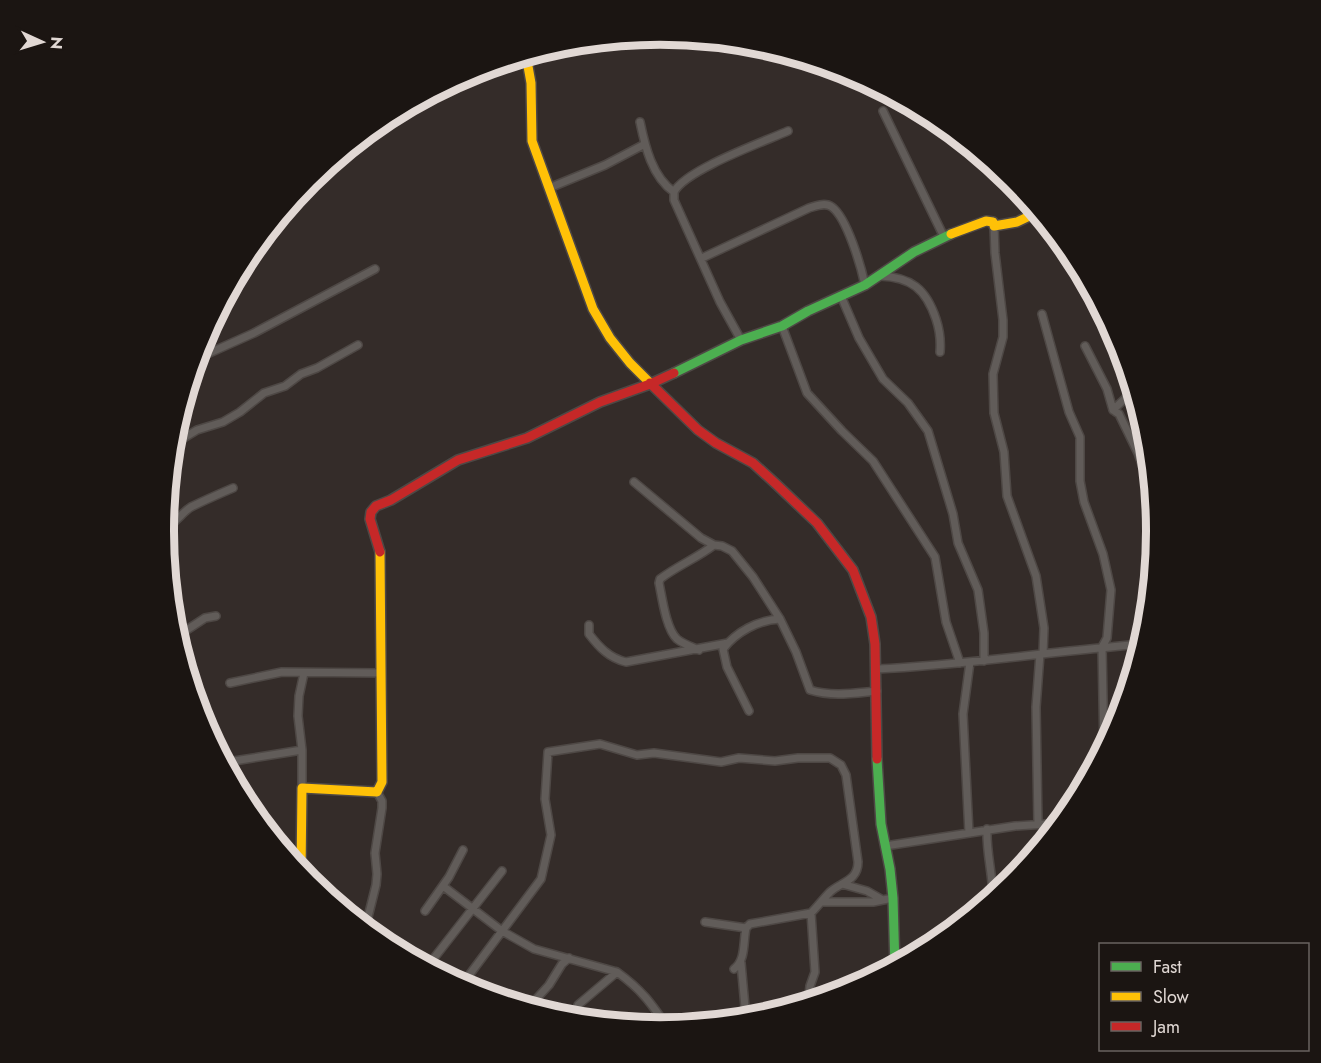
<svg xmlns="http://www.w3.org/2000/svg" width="1321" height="1063" font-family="Jost,sans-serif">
	<rect width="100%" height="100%" fill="#342c29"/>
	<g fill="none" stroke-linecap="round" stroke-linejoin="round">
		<defs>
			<path id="street" d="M883 111 944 237
				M640 122C645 146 652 177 674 192
				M549 188 605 165 645 144
				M994 226 995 253 1003 320V337L993 374 994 413 1004 452 1007 496 1036 576 1044 628 1043 654
				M702 258 809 208C816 206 825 202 832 207 847 218 861 266 865 285
				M880 276C911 277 926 289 936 319 940 331 941 340 940 352
				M841 296 859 338 883 379 908 403 928 431 953 514 958 543 978 590 984 633V661
				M1042 314 1069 412 1080 437V481L1084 502 1103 554 1111 590 1107 638 1102 647 1104 751
				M782 326 807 393 842 431 873 461 935 557 946 622 960 663
				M741 340 720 302 674 200V192C685 170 763 142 788 131
				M1085 346 1107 389 1113 410 1119 414 1138 453 1154 500
				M196 359 254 333 375 269
				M1113 410 1134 390
				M172 445 197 430 223 422 240 412 264 393 285 386 301 374 317 368 358 345
				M634 482 701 538 714 545 722 546 732 551 753 577 780 619 796 652 810 690C832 697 855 693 877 691
				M164 528C176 524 181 513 191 507 205 500 219 494 233 488
				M589 625V634C599 647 609 658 626 662L728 643
				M176 637 205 618 216 616
				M699 650C692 647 683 644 677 639 666 629 662 597 659 583L660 579C677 566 697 558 714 545
				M877 669C966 665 1054 651 1143 644
				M230 683 282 672 381 673
				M749 711 727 667 723 649C736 632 758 620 780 619
				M234 761 302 750
				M302 788V750L298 716 299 696 304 673
				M1038 824 1036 707 1040 654
				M987 829C986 852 993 875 993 899
				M969 833 963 714 970 662
				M885 846 1015 826 1061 823
				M842 884 867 891 881 899
				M443 886 502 931 534 949 617 972
				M823 902H873L893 898
				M425 911 449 877 463 850
				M705 922 746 928
				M365 929 376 885 377 874 375 853 382 808V801L377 792
				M741 963 746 1018
				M427 967 502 871
				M461 986 541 879 551 835 545 799 548 752 600 744 637 755 654 753 721 762 739 758 775 761 798 758H830L841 765 846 775 858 862C858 881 841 882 830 892 823 899 818 906 811 913L750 924 746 928C743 942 746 960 734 969
				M808 1004 810 986 815 972 811 913
				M528 1008 549 985 562 964 569 958
				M576 1020 578 1005 617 972C642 990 651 1003 668 1028"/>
			<path id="fast" d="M674 373 741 340 782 326 808 311 865 285 914 252 951 234
				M877 759 881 824 890 869 893 898 895 967"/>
			<path id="slow" d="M526 55 531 83 532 141 593 309 610 338 630 363 650 383
				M951 234 986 221 993 222 994 226 1017 222 1038 212
				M301 873 302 788 377 792 382 782 380 552"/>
			<path id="jam" d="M650 383 698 430 716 443 753 463 776 484 817 523 853 570 871 617 875 644 877 759
				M380 552 370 519 371 512 376 506 391 500 458 460 527 438 600 402 650 384 674 373"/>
		</defs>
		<!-- street casing -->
		<use href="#street" stroke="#4e4845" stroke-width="10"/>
		<!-- fast casing -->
		<use href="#fast" stroke="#4e4845" stroke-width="12"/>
		<!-- slow casing -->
		<use href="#slow" stroke="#4e4845" stroke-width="12"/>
		<!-- jam casing -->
		<use href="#jam" stroke="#4e4845" stroke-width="12"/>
		<!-- street -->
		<use href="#street" stroke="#615c59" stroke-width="7"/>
		<!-- fast -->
		<use href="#fast" stroke="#4caf50" stroke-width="9"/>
		<!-- slow -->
		<use href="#slow" stroke="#ffc107" stroke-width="9"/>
		<!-- jam -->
		<use href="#jam" stroke="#c62828" stroke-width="9"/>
	</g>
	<!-- crop -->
	<path d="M0 0H1321V1063H0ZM174 531a486 486 0 1 1 972 0a486 486 0 1 1-972 0Z" fill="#1b1512" fill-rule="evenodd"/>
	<path fill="none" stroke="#e1d8d4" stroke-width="8" d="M174 531a486 486 0 1 1 972 0a486 486 0 1 1-972 0Z"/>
	<!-- legend -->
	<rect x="1099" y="943" width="210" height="108" fill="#1b1512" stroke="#6a6360" stroke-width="1.5"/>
	<rect x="1111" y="962" width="30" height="9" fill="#4caf50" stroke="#6a6360" stroke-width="1.5"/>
	<text x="1153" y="973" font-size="18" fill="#e1d8d4">Fast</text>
	<rect x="1111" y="992" width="30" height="9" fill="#ffc107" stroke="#6a6360" stroke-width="1.5"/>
	<text x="1153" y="1003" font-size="18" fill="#e1d8d4">Slow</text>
	<rect x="1111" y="1022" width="30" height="9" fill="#c62828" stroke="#6a6360" stroke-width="1.5"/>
	<text x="1153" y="1033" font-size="18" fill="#e1d8d4">Jam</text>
	<!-- north arrow -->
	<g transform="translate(42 42) rotate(94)" stroke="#1b1512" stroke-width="4.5" paint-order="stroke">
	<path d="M0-4.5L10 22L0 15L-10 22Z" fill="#e1d8d4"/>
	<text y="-9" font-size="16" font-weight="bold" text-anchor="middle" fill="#e1d8d4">N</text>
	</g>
</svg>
